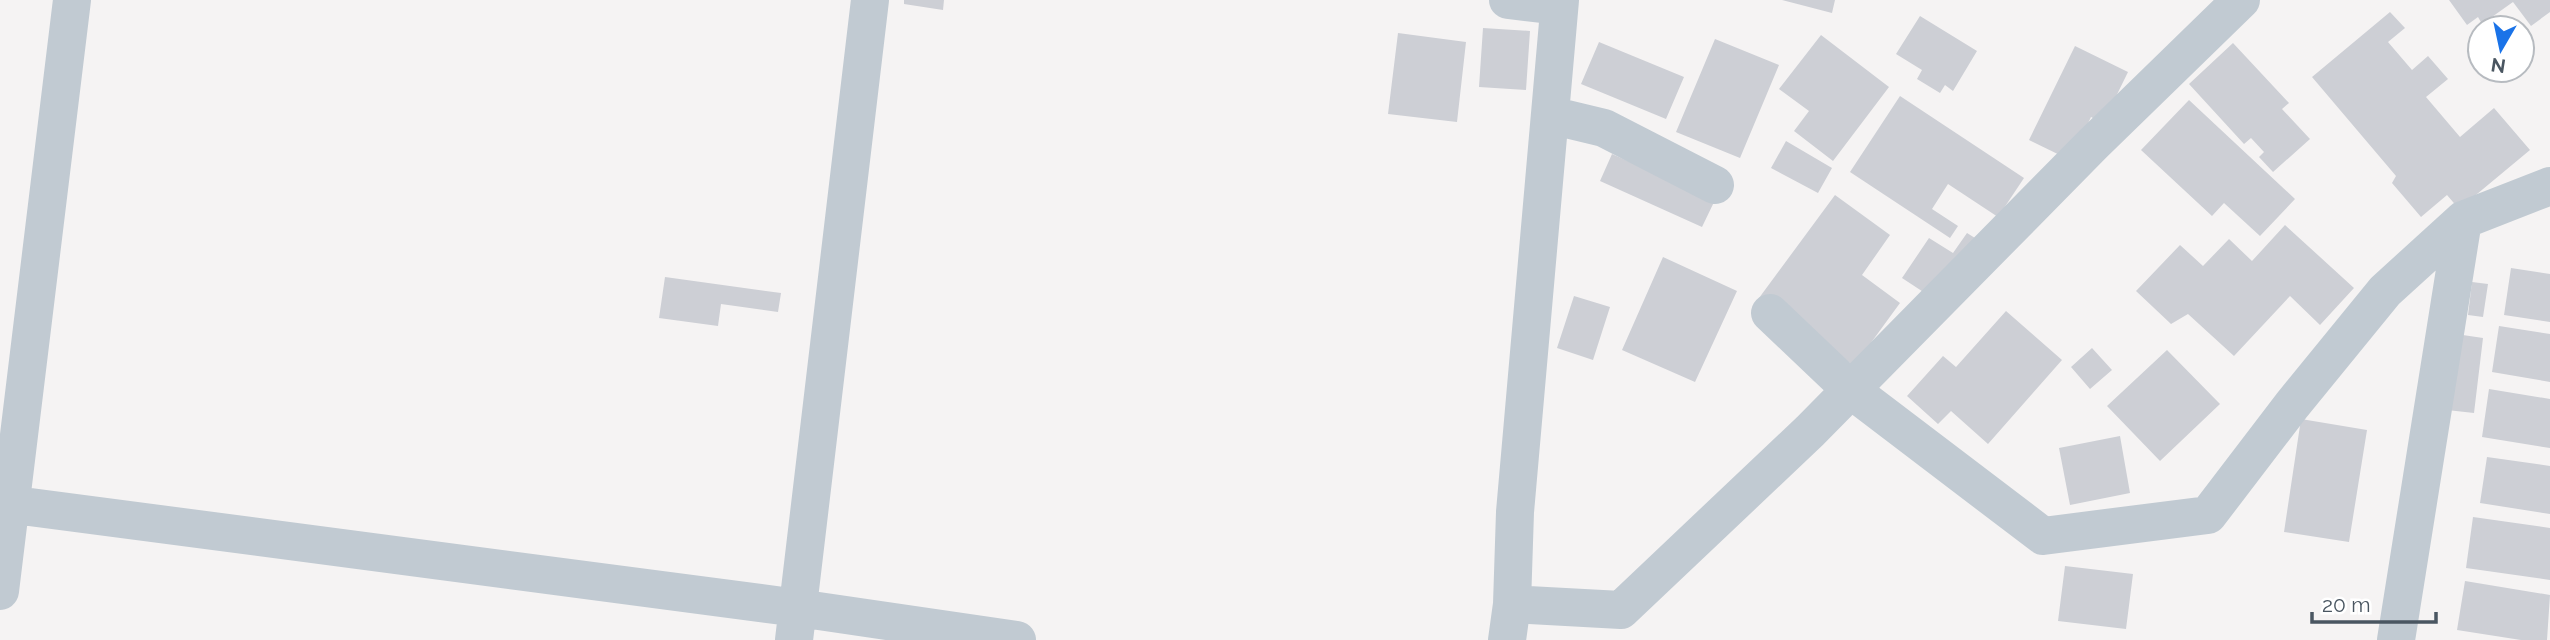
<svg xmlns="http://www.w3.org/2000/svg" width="2550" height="640" font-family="Raleway,sans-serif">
	<rect width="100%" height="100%" fill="#f5f3f3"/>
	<!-- building -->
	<path fill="#cdcfd5" d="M904 0H944L943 10 904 4Z
		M1782 0H1835L1832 13Z
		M2449 0H2550V12L2531 26 2513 2 2482 24 2478 17 2467 25Z
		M2390 12 2405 28 2388 42 2412 70 2428 56 2448 79 2426 97 2460 137 2494 108 2530 150 2459 209 2447 195 2421 217 2392 183 2396 176 2312 77Z
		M1920 16 1977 51 1953 91 1945 85 1940 93 1917 79 1922 70 1896 54Z
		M1483 28 1530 31 1526 90 1479 87Z
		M1398 33 1466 42 1457 122 1388 114Z
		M1821 35 1889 87 1833 161 1794 131 1809 111 1779 89Z
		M1715 39 1779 65 1740 158 1676 132Z
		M1599 42 1684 77 1666 119 1581 84Z
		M2233 43 2289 103 2282 109 2310 139 2273 172 2259 157 2264 152 2251 138 2244 144 2189 84Z
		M2075 46 2128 72 2103 123 2091 117 2070 160 2029 140Z
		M1900 96 2024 178 1998 217 1948 184 1932 209 1958 226 1950 238 1850 172Z
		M2189 100 2295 199 2260 236 2224 203 2212 216 2141 150Z
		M1786 141 1832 168 1818 193 1771 168Z
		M1612 154 1715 200 1702 227 1600 181Z
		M1835 195 1890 235 1862 275 1900 303 1854 366 1759 298Z
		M2285 225 2354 288 2320 325 2290 296 2234 356 2188 314 2171 324 2136 291 2180 245 2203 266 2229 239 2252 261Z
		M1967 233 1975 238 1934 299 1902 278 1929 238 1953 253Z
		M1663 257 1737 291 1695 382 1622 350Z
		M2511 268 2550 274V322L2504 315Z
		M665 277 781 293 778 312 721 304 718 326 659 318Z
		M2472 282 2488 284 2483 317 2468 315Z
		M1574 296 1610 307 1593 360 1557 348Z
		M2006 311 2062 360 1988 444 1951 411 1938 424 1907 396 1943 356 1956 367Z
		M2499 326 2550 334V382L2492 372Z
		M2456 334 2483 338 2474 413 2447 410Z
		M2092 348 2112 370 2090 389 2071 367Z
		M2167 350 2220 404 2160 461 2107 406Z
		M2489 389 2550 399V448L2482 437Z
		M2301 419 2367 430 2349 542 2284 532Z
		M2120 436 2130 493 2070 505 2059 448Z
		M2487 457 2550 466V514L2480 503Z
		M2473 517 2550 528V580L2466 568Z
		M2065 566 2133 574 2126 629 2058 621Z
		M2465 581 2550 595 2547 640H2521L2457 630Z"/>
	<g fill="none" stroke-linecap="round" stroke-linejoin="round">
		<!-- minor -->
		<path stroke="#c1cad2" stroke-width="38" d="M1508 0 1559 6
			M1550 115 1604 128 1715 185
			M2463 220 2550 186
			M1770 313 1851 390 2043 536 2208 515 2292 405 2385 291 2463 220 2396 640
			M0 503 798 608 1017 640
			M0 591 72 0
			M1512 604 1621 610 1810 431 2093 144 2241 0
			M794 640 870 0
			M1507 640 1512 604 1515 512 1560 0"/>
	</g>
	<!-- north arrow -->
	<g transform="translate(2501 49) rotate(189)"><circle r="33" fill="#ffffff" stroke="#b7bbc0" stroke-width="2"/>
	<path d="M0-5L12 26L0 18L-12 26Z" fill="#1a73e8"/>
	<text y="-10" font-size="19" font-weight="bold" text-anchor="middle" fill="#4a5661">N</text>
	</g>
	<!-- scale -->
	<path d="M2312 612v10h124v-10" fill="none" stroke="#4a5661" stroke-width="3.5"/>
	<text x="2322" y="612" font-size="21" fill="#4a5661" stroke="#ffffff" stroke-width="5" paint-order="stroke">20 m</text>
</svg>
